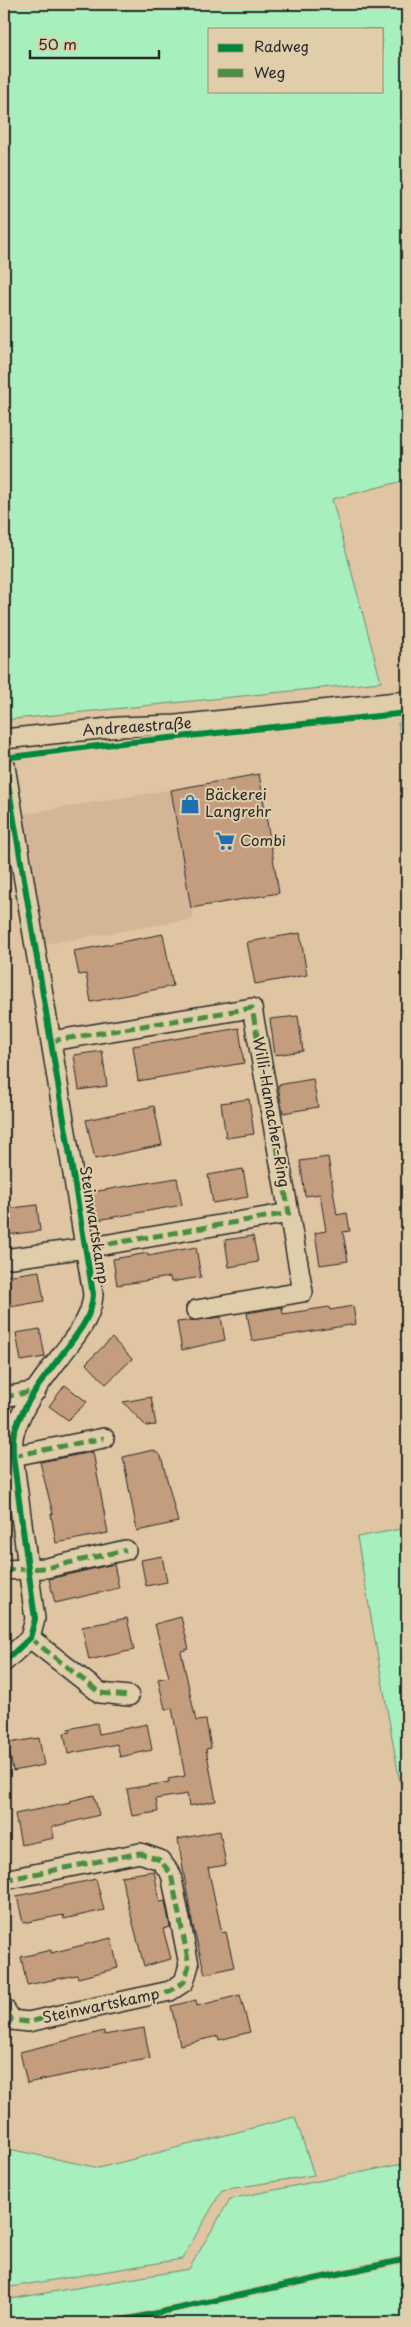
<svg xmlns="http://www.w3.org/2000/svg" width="411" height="2327" font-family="'Playpen Sans',sans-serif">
	<rect width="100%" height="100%" fill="#dfc5a2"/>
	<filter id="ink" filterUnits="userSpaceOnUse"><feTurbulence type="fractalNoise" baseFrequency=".02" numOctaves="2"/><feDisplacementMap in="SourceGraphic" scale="10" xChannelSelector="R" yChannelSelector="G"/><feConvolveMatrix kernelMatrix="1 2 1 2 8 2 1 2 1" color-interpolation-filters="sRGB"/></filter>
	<g filter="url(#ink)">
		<!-- built -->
		<path fill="#d4b696" d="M259 775 279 893 191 908 193 919 45 944 24 814Z"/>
		<!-- green -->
		<path fill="#a7efbd" stroke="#698d74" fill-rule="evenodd" d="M4 4H407V480L332 499 381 682 4 720ZM210 29H382V91H210Z
			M407 722V768L398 723Z
			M407 1528V1823L357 1537Z
			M295 2117 314 2175 222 2190 182 2259 4 2288V2148L99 2168Z
			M407 2163V2323H4V2300L189 2269 230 2199Z"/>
		<!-- building -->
		<path fill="#c49d7f" stroke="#2b2b2b" d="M259 774 279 893 191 908 171 790Z
			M300 933 307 975 255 984 247 942Z
			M163 934 173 986 91 1002 86 974 79 975 74 951Z
			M298 1016 303 1051 275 1055 270 1019Z
			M239 1028 244 1063 138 1081 133 1046Z
			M102 1051 107 1086 79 1090 74 1055Z
			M313 1079 318 1107 283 1113 278 1085Z
			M249 1099 254 1134 226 1138 221 1103Z
			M154 1106 162 1145 95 1159 86 1120Z
			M328 1157 337 1215 347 1213 350 1231 343 1232 348 1261 320 1265 315 1233 326 1231 320 1194 305 1196 300 1161Z
			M243 1169 248 1197 213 1203 208 1175Z
			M177 1178 182 1205 97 1220 92 1192Z
			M37 1205 40 1231 6 1235 4 1209Z
			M253 1236 258 1262 229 1267 225 1240Z
			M196 1247 201 1277 171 1282 170 1277 117 1285 113 1259 148 1253V1256Z
			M39 1271 44 1301 10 1307 5 1276Z
			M353 1306 356 1324 252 1341 247 1313 282 1307 283 1314 329 1307 330 1310Z
			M221 1317 225 1340 182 1350 177 1322Z
			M40 1329 45 1357 21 1361 16 1333Z
			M112 1338 132 1359 106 1384 86 1363Z
			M65 1385 87 1402 68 1420 49 1406Z
			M151 1397 156 1425 146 1426 123 1402Z
			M153 1450 161 1456 178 1522 137 1531 123 1457Z
			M93 1452 108 1533 56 1543 51 1514H53L40 1462Z
			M162 1556 167 1582 146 1586 141 1560Z
			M114 1564 119 1588 55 1603 49 1579Z
			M181 1617 189 1649 181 1651 196 1721 206 1720 211 1748 206 1749 216 1801 189 1806 187 1794 156 1799 158 1812 132 1816 127 1789 169 1782 168 1779 185 1776 172 1708 165 1709 158 1679 169 1677 155 1624Z
			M127 1618 134 1650 89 1660 82 1627Z
			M97 1723 99 1734 147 1724 152 1750 120 1757 117 1744 68 1754 64 1733 71 1732 68 1729Z
			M39 1738 44 1765 13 1771 8 1743Z
			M94 1795 99 1815 52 1827 54 1838 21 1845 15 1814 71 1803 70 1801Z
			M220 1831 226 1865 208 1868 222 1933 226 1932 234 1967 205 1974 192 1922 178 1839Z
			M154 1871 160 1902 165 1901 170 1927 163 1929 171 1959 144 1966 121 1876Z
			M96 1879 104 1910 64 1919 63 1915 23 1923 17 1896Z
			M111 1938 118 1968 78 1978 77 1975 27 1985 21 1957 51 1950V1953Z
			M240 1995 250 2032 219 2040 218 2036 180 2045 171 2006 196 2000 197 2006Z
			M144 2028 150 2059 123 2063 27 2083 20 2052 104 2031V2035Z"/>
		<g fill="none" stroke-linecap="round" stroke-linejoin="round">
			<defs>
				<path id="minor" d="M4 739 119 727 176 725 407 701
					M4 760 93 1294C92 1315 81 1329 69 1345 49 1372 24 1400 14 1433 12 1440 13 1449 13 1456L35 1619 30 1638 4 1662
					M4 1259 86 1248 289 1213 252 1008 51 1041
					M196 1310 303 1292 289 1213
					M4 1397 36 1391
					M13 1456 104 1438
					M4 1570 46 1568 126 1550
					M30 1638 100 1693 129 1696
					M4 1880 140 1853 160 1860 171 1874 189 1965 184 1982 170 1991 28 2022 12 2020 4 2008"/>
			</defs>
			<!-- minor casing -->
			<use href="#minor" stroke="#2b2b2b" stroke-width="22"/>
			<!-- minor -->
			<use href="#minor" stroke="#e0ceab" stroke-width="19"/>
			<!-- quiet -->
			<path stroke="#4a8e3f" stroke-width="5" stroke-dasharray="10 5" stroke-linecap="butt" d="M51 1041 252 1008 289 1213 86 1248 87 1252
				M4 1397 36 1391
				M13 1456 104 1438
				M4 1570 46 1568 126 1550
				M30 1638 100 1693 129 1696
				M4 1880 140 1853 160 1860 171 1874 189 1965 184 1982 170 1991 28 2022 12 2020 4 2008"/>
			<defs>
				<path id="cycleway" d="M4 758 113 744 407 713
					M4 760 93 1294C92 1315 81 1329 69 1345 49 1372 24 1400 14 1433 12 1440 13 1449 13 1456L35 1619 30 1638 4 1662
					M110 2323 407 2259"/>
			</defs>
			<!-- cycleway casing -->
			<use href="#cycleway" stroke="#e0ceab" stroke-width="9"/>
			<!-- cycleway -->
			<use href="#cycleway" stroke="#00873e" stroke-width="6"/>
		</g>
	</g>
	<!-- icons -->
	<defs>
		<symbol id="shop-bare" viewBox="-9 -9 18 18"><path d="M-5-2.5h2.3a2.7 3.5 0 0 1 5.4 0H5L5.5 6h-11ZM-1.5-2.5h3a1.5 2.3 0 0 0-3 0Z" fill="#1f6fb2" stroke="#e0ceab" stroke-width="2.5" paint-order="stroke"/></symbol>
		<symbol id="supermarket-bare" viewBox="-9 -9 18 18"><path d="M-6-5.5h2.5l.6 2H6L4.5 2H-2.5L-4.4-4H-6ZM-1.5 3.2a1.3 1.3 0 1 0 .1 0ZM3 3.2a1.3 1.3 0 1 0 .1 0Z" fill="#1f6fb2" stroke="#e0ceab" stroke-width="2.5" paint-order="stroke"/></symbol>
	</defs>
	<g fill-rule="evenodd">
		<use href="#shop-bare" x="176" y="790" width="28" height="28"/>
		<use href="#supermarket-bare" x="211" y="827" width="28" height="28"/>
	</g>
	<g text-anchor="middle" stroke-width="4" stroke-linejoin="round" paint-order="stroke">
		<!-- street labels -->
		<g font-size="15" fill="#2b2b2b" stroke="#e0ceab">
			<text transform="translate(137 727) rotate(-4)" y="5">Andreaestraße</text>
			<text transform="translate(271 1112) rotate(80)" y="5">Willi-Hamacher-Ring</text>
			<text transform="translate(94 1225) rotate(81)" y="5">Steinwartskamp</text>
			<text transform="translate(101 2006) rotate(-12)" y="5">Steinwartskamp</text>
		</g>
		<!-- poi labels -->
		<g font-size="15" fill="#2b2b2b" stroke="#e0ceab" text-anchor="start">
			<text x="205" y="800">Bäckerei<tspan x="205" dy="17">Langrehr</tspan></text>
			<text x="240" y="846">Combi</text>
		</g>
	</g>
	<!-- margin -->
	<rect width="411" height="2327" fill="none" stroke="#e0ceab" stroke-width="20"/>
	<rect x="10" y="10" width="391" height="2307" fill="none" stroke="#2b2b2b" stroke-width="2" filter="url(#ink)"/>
	<!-- legend -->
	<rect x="208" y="28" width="175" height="65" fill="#e0ceab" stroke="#988d78"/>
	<rect x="218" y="44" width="25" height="8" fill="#00873e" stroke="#988d78"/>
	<text x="254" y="52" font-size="15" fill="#2b2b2b">Radweg</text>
	<rect x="218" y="69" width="25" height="8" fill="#4a8e3f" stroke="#988d78"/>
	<text x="254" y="78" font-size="15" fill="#2b2b2b">Weg</text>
	<!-- scale -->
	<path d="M30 50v8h129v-8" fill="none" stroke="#2b2b2b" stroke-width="2.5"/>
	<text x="38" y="50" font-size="15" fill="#2b2b2b" stroke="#e0ceab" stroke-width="4" paint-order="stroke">50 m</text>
</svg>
